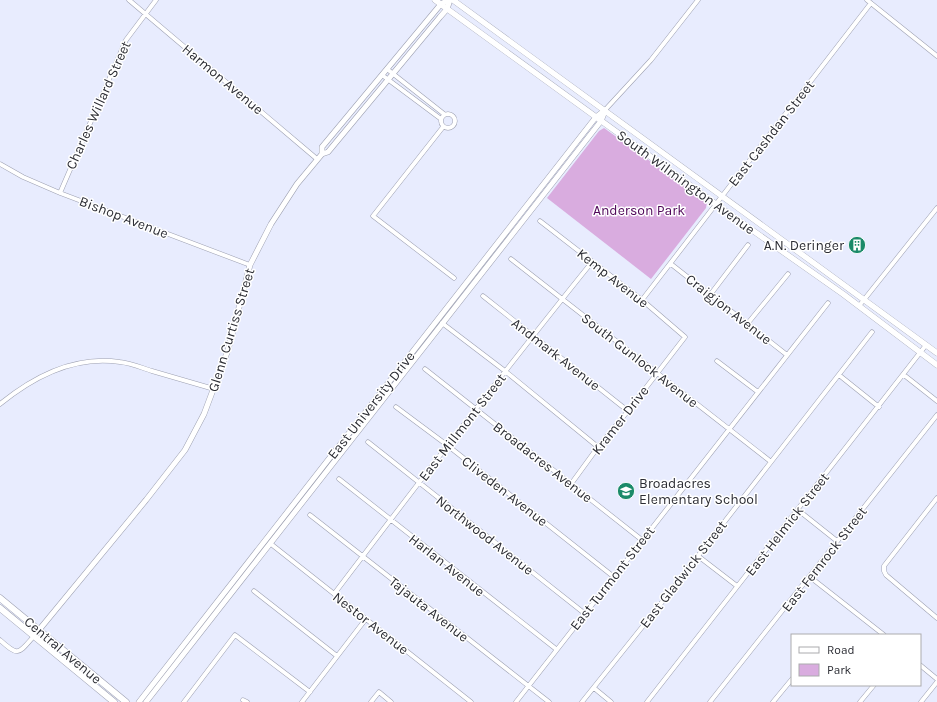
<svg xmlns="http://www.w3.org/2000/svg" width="937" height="702" font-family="Karla,sans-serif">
	<rect width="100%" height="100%" fill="#e8ecfe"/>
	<!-- green -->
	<path fill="#d9acdf" d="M604 128 707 202 706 208 651 279 547 198 599 131Z"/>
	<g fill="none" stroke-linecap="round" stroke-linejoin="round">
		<defs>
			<path id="minor" d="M129 0 317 159
				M867 0 937 56
				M387 69 444 114
				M382 75 441 119
				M605 110 651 60 698 0
				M441 121a7 7 0 1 1 14 0a7 7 0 1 1-14 0Z
				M443 127 373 216 454 278
				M0 164 23 177 60 193 250 265
				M60 193 126 40 156 0
				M540 221 642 300 685 337 628 411 598 447 571 484
				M511 259 770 461
				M671 264 787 355
				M710 295 748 245
				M483 296 628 411
				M642 300 871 3
				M859 306 937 208
				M442 323 505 371 598 447
				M748 323 788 274
				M717 361 758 392
				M425 369 642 540
				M839 375 879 407
				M904 375 937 401
				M0 404C33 377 75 355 120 362 131 363 142 368 152 371 173 377 193 383 214 389
				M396 407 447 445 614 577
				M368 442 584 613
				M339 479 556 649
				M937 498 884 566V571L886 575 937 618
				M798 510 837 541
				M310 515 549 702
				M271 544 471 702
				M698 556 737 586
				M810 577 884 635
				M254 591 337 656
				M334 594C419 482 504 371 592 262
				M0 640C19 657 18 654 34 636
				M920 665 937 679
				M594 688 611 702
				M243 700 247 702
				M184 702 235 635 310 692
				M302 702 365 620
				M371 702 379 692 391 702
				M516 702 828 303
				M582 702 659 606 872 332
				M647 702 926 345
				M710 702 937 415
				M773 702 792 679
				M860 702 874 685
				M921 702 937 682"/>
			<path id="tertiary" d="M322 154V147L441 4 448 0
				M34 636 146 500 185 450 204 414 228 350 250 265 271 224 297 184 322 154 328 152 440 17 447 9 450 0
				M139 702 596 117 605 110
				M146 702 601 121 605 111"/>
			<path id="secondary" d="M435 0 735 218 843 294 937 365
				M453 0 937 353"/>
			<path id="primary" d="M0 598 126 702
				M0 608 114 702"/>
		</defs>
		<!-- minor casing -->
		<use href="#minor" stroke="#9da0b1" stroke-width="5"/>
		<!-- tertiary casing -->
		<use href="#tertiary" stroke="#9da0b1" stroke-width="6"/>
		<!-- secondary casing -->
		<use href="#secondary" stroke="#9da0b1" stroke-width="6"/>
		<!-- primary casing -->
		<use href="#primary" stroke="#9da0b1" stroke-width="7"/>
		<!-- minor -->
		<use href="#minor" stroke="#fff" stroke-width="4"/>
		<!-- tertiary -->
		<use href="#tertiary" stroke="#fff" stroke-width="5"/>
		<!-- secondary -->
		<use href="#secondary" stroke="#fff" stroke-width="5.5"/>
		<!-- primary -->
		<use href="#primary" stroke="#fff" stroke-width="6"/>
	</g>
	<!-- icons -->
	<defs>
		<symbol id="building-disc" viewBox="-11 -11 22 22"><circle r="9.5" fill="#1b8a69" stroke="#fff"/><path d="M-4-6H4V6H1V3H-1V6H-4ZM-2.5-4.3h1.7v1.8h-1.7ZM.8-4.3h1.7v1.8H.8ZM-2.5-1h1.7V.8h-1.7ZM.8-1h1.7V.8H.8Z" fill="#fff"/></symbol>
		<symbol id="school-disc" viewBox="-11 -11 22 22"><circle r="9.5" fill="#1b8a69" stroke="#fff"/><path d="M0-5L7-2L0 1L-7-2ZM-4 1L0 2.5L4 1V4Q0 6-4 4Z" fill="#fff"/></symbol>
	</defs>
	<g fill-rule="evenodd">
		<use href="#building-disc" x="847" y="235" width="20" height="20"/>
		<use href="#school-disc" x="616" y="481" width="20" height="20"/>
	</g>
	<g text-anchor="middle" stroke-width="3" stroke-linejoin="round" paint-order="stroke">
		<!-- street labels -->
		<g font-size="14" fill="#2c2d34" stroke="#fff">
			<text transform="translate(223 79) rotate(40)" y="5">Harmon Avenue</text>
			<text transform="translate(98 105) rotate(-66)" y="5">Charles Willard Street</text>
			<text transform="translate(771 133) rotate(-52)" y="5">East Cashdan Street</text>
			<text transform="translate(686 182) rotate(36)" y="5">South Wilmington Avenue</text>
			<text transform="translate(124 217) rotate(21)" y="5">Bishop Avenue</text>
			<text transform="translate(613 278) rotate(38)" y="5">Kemp Avenue</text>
			<text transform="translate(729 309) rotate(38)" y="5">Craigjon Avenue</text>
			<text transform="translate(231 330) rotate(-73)" y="5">Glenn Curtiss Street</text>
			<text transform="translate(556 354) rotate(38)" y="5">Andmark Avenue</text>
			<text transform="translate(640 360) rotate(38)" y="5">South Gunlock Avenue</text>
			<text transform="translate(371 405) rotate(-52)" y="5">East University Drive</text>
			<text transform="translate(620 420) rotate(-52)" y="5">Kramer Drive</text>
			<text transform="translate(462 427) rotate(-52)" y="5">East Millmont Street</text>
			<text transform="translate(543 462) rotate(38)" y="5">Broadacres Avenue</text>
			<text transform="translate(505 491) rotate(38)" y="5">Cliveden Avenue</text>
			<text transform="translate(787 524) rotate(-52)" y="5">East Helmick Street</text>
			<text transform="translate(485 535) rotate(38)" y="5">Northwood Avenue</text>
			<text transform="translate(824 559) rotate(-52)" y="5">East Fernrock Street</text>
			<text transform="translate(447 565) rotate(38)" y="5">Harlan Avenue</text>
			<text transform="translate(683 574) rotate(-52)" y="5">East Gladwick Street</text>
			<text transform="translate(612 578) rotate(-52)" y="5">East Turmont Street</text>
			<text transform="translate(429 609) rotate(38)" y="5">Tajauta Avenue</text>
			<text transform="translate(371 623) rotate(38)" y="5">Nestor Avenue</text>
			<text transform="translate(63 650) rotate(40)" y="5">Central Avenue</text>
		</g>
		<!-- park labels -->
		<g font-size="14" fill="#4f0659" stroke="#fff">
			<text x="639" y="215">Anderson Park</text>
		</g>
		<!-- poi labels -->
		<g font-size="14" fill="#2c2d34" stroke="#fff" text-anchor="end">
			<text x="844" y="250">A.N. Deringer</text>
			<text x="639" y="488" text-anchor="start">Broadacres<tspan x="639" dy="16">Elementary School</tspan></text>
		</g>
	</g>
	<!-- legend -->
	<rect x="791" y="634" width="130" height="52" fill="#ffffff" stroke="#ababae"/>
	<rect x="799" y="647" width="20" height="6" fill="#ffffff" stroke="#ababae"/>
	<text x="827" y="654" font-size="12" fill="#2c2d34">Road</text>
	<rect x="799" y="664" width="20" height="12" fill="#d9acdf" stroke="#ababae"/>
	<text x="827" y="674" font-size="12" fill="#2c2d34">Park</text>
</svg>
